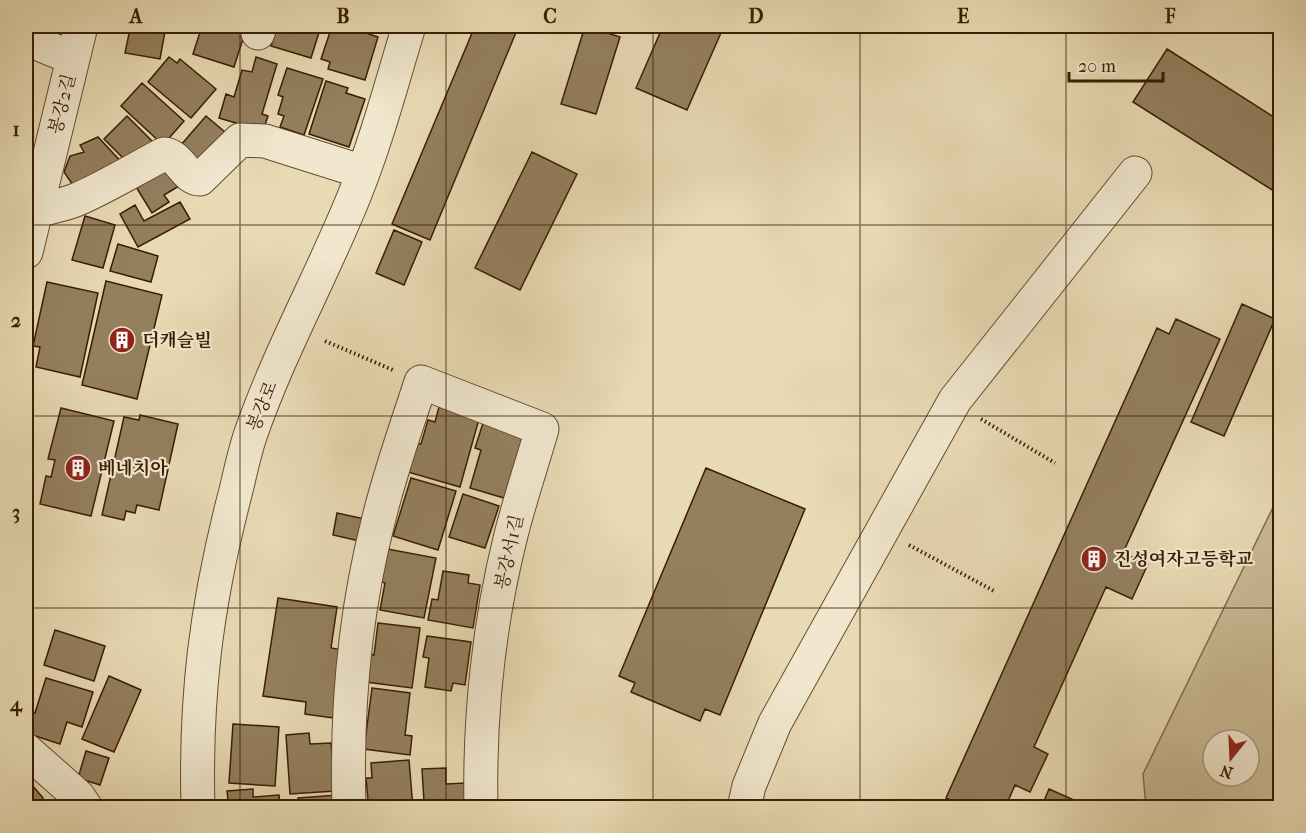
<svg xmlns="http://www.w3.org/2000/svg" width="1306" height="833" font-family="'IM FELL French Canon','Noto Serif KR',serif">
	<rect width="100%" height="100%" fill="#e8dab4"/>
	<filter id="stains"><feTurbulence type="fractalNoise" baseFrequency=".00333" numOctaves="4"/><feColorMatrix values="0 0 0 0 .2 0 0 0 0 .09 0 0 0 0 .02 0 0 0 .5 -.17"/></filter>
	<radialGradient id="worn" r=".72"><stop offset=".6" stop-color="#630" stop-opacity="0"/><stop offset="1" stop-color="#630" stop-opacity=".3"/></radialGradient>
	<!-- green -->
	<path fill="#caba96" stroke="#826c4c" stroke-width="1.5" fill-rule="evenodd" d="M1280 493V807H1146L1143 774ZM1213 740H1249V776H1213Z"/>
	<!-- building -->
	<path fill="#947f5f" stroke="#3a1d02" stroke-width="1.5" d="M123 26H166L160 59 125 53 130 29 123 28Z
		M202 26H247L234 67 193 54Z
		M283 26H321L311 58 271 46 277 27 282 29Z
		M332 26H357L362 27 360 31 378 37 365 80 328 69 330 62 321 59Z
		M475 26H506L517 30 430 240 392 224Z
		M585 26 620 37 596 114 561 104Z
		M663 26H724L687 110 636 88Z
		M1167 49 1280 121V195L1133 102Z
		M169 57 177 63 180 59 216 89 191 118 148 82Z
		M256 57 277 64 262 114 268 116 261 137 239 124 219 118 226 94 234 97 242 70 252 72Z
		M287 68 323 79 304 135 280 127 284 116 278 114 283 97 278 95Z
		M326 81 348 88 346 93 365 99 349 147 309 134Z
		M142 83 184 121 163 145 121 106Z
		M127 116 157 146 134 169 104 139Z
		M206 116 231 137 198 175 174 153Z
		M98 137 128 169 79 194 64 172 70 156 84 152 80 145Z
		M532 152 577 174 520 290 475 268Z
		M168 160 184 183 164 195 169 202 152 213 133 182Z
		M180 202 190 219 138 247 120 214 135 205 144 221Z
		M85 216 115 225 103 268 72 260Z
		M394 230 422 242 404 285 376 273Z
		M118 244 158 256 151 282 110 271Z
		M106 281 162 295 137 399 82 385Z
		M47 282 98 293 80 377 36 367 40 347 33 346Z
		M1242 304 1275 319 1224 436 1191 422Z
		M1176 319 1220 339 1123 553 1148 564 1132 599 1106 587 1034 747 1048 754 1030 792 1015 785 1005 808H952L954 802 946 798 1157 328 1169 334Z
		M26 390 30 391 33 401 26 433Z
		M439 407 479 419 460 487 408 472 416 443 421 444 428 420 435 422Z
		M61 408 114 421 91 516 40 504 46 476 51 477 55 460 48 459Z
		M140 415 178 424 159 510 137 505 135 513 126 511 124 520 102 515 124 417 139 420Z
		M484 420 524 433 504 498 470 488 481 450 475 448Z
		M706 468 805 509 720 715 705 709 700 721 631 692 635 683 619 676Z
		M411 478 456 491 438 550 393 536Z
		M463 494 499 506 485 548 449 537Z
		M337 513 365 519 360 541 333 535Z
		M382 548 436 558 424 618 380 610 385 583 375 580Z
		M443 571 469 575 468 583 480 585 473 628 428 620 432 599 438 600Z
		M278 598 337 607 331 648 343 650 333 718 305 714 306 702 263 696Z
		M378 623 420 628 412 688 366 682 370 654 374 655Z
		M55 630 105 646 94 681 44 665Z
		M427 636 471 642 465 685 453 683 451 691 425 687 429 658 423 657Z
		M109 676 141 690 114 752 82 739Z
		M46 678 93 692 82 727 67 722 60 744 26 733V710L35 713Z
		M372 688 410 693 405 735 412 736 410 755 364 749Z
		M233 724 279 727 275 786 229 783Z
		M309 733 310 744 331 743 335 791 290 794 286 735Z
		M86 751 109 758 100 785 78 778Z
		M409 760 413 808H363L362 801 368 800 366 778H372L371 763Z
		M446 768V784L465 783 467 808H418V802H424L422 769Z
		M26 778 43 798 40 806 26 801Z
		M253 789V797L279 795 280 808H229L227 791Z
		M1049 789 1085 805 1084 808H1041Z
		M338 795 339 808H294L298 806V798Z"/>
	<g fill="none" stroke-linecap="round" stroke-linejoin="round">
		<defs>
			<path id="minor" d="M258 33 260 26
				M26 39 73 58
				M26 217C41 207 60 207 78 199 108 186 135 169 164 154 180 155 185 179 200 179L240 140 265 141 363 172
				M26 252 81 26
				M26 750 78 796 86 808
				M198 808C195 698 206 608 233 502 239 480 243 457 250 436 279 352 322 276 355 194 377 139 392 82 409 26
				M349 808C346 711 354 616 378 522 389 475 406 428 421 382L542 429C532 464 520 499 511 535 489 622 479 718 481 808
				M744 808 749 786 775 723 955 400 1135 173"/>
		</defs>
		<!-- minor casing -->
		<use href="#minor" stroke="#664c2e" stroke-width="35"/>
		<!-- path -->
		<path stroke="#3a1d02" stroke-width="4" stroke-dasharray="1.5 3" stroke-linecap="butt" d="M325 341 393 370
			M981 419 1055 463
			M909 545 996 592"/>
		<!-- minor -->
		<use href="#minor" stroke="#f0e7ce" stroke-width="33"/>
	</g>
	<!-- grid -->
	<path fill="none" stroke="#3a1d02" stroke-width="1.5" stroke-opacity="0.55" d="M240 26V808M446 26V808M653 26V808M860 26V808M1066 26V808M26 225H1280M26 416H1280M26 608H1280"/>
	<!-- icons -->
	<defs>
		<symbol id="building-disc" viewBox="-11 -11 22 22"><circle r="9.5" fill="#8f2418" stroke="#f0e7ce"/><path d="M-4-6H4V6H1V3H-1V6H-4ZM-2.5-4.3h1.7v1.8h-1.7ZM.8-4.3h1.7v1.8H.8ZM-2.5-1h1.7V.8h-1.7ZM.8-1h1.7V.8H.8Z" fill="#fff"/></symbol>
	</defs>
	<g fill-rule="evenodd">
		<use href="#building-disc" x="107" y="325" width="30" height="30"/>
		<use href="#building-disc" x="63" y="453" width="30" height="30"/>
		<use href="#building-disc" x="1079" y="544" width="30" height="30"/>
	</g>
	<g text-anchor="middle" stroke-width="4.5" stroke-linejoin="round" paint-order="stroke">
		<!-- street labels -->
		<g font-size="18" fill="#3a1d02" stroke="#f0e7ce">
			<text transform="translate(62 104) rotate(-76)" y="6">봉강2길</text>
			<text transform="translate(262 406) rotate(-68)" y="6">봉강로</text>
			<text transform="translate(509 552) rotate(-78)" y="6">봉강서1길</text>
		</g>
		<!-- poi labels -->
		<g font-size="18" font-weight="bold" fill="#3a1d02" stroke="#f0e7ce" text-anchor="start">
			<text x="142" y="346">더캐슬빌</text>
			<text x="98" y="474">베네치아</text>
			<text x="1114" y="565">진성여자고등학교</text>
		</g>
	</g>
	<!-- margin -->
	<rect width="1306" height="833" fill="none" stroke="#e8dab4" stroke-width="66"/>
	<!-- north arrow -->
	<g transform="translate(1231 758) rotate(198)"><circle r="28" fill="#f0e7ce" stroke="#a7967c" stroke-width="1.5"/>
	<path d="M0-4.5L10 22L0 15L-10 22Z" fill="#8f2418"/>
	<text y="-9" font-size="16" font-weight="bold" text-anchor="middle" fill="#3a1d02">N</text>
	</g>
	<!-- scale -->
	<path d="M1069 72v9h94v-9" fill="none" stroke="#3a1d02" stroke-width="3"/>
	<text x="1078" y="72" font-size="18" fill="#3a1d02" stroke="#f0e7ce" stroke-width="4.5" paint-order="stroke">20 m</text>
	<rect x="33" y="33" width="1240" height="767" fill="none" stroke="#3a1d02" stroke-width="2"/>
	<g font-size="20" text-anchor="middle" font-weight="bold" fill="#3a1d02">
		<text x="136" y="23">A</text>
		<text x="343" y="23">B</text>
		<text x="550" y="23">C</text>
		<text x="756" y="23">D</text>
		<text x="963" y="23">E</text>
		<text x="1170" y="23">F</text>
		<text x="16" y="136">1</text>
		<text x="16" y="327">2</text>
		<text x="16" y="519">3</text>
		<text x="16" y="711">4</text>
	</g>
	<rect width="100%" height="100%" filter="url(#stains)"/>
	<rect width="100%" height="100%" fill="url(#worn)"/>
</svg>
